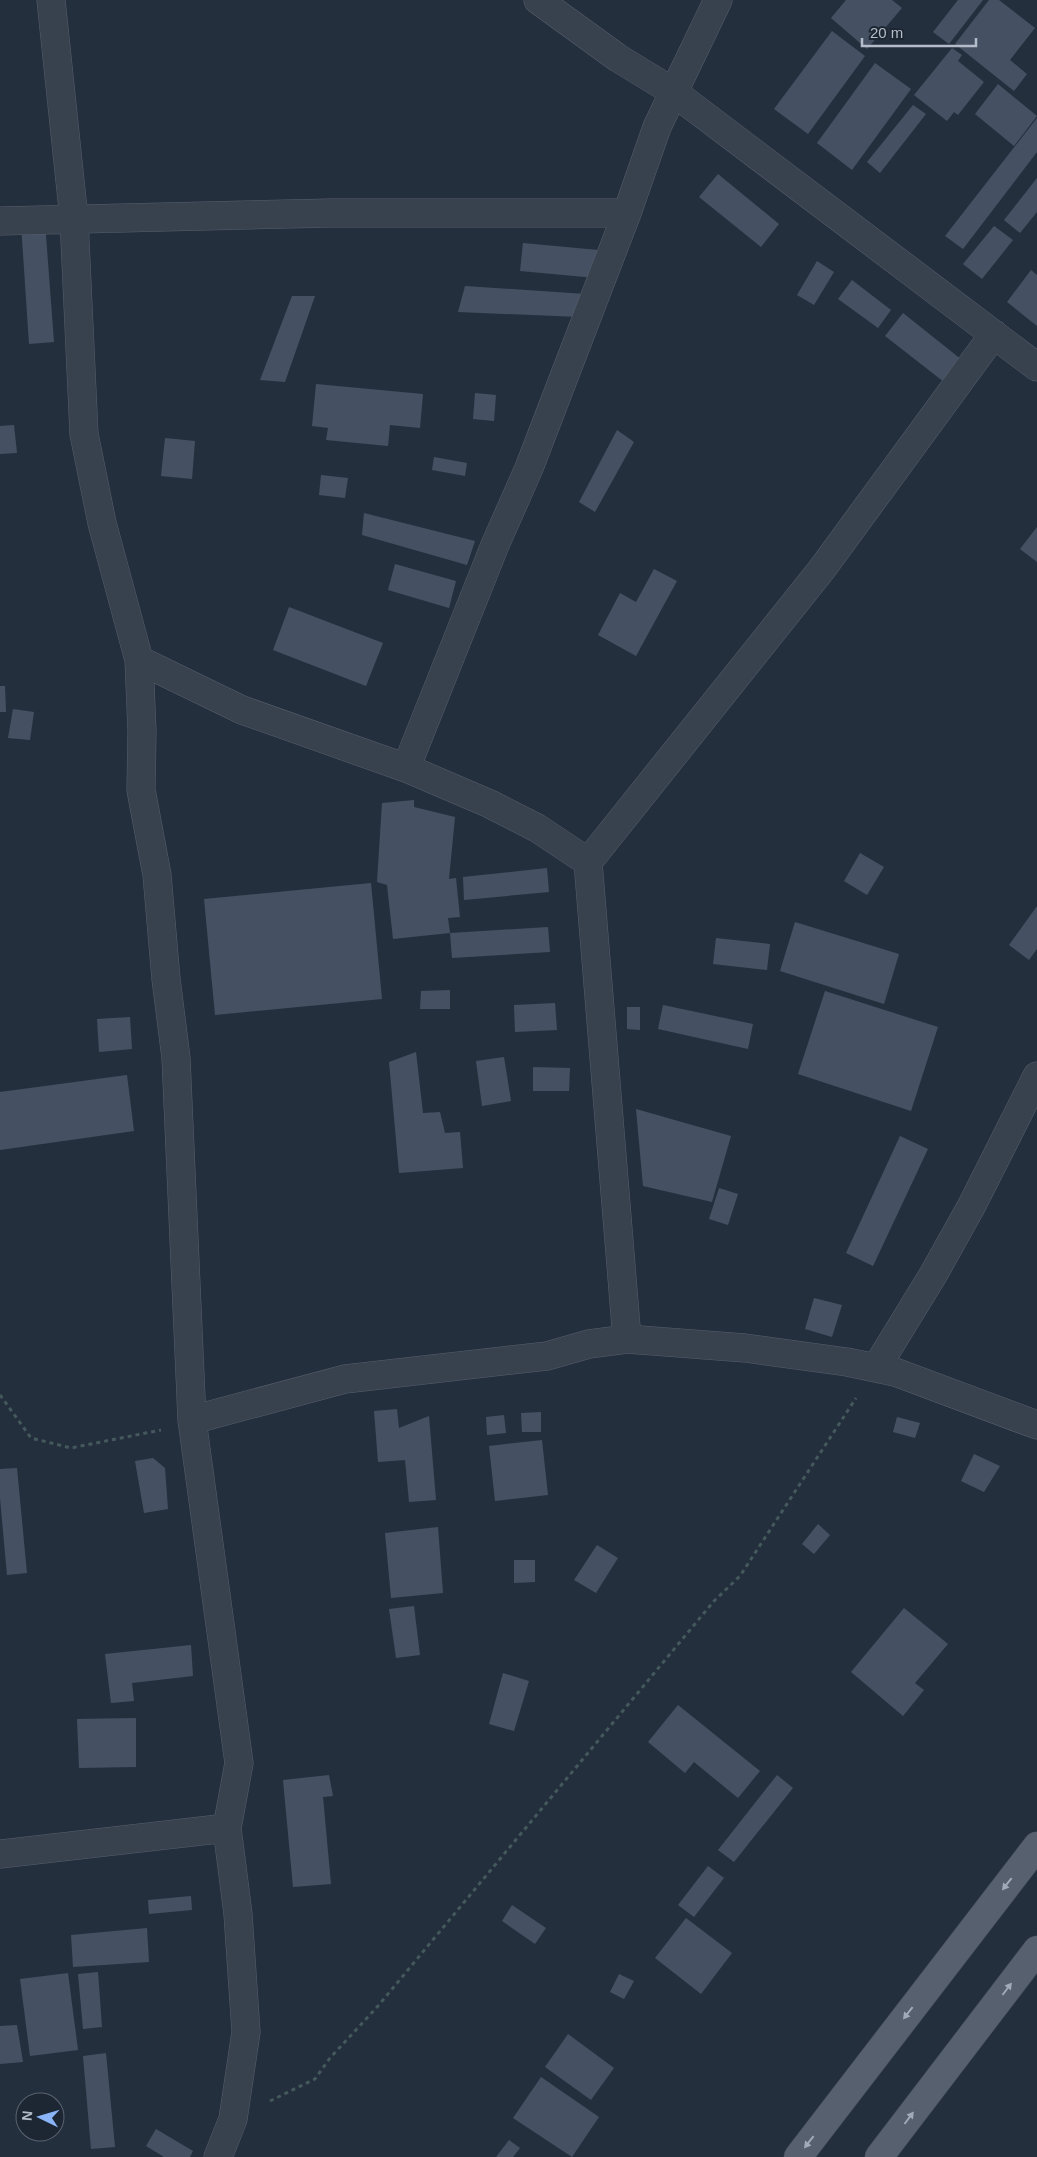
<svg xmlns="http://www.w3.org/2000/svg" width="1037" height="2157" font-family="Arial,sans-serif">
	<rect width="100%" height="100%" fill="#242f3e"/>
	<!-- building -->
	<path fill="#455162" d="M846 0H892L902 8 867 49 831 18Z
		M958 0H983L949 44 933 32Z
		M989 0H999L1035 28 1010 60 1027 74 1014 91 955 44Z
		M832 31 865 56 808 134 774 109Z
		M952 48 962 55 958 61 984 82 958 115 954 112 947 121 914 95Z
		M875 63 911 89 852 170 817 143Z
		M998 84 1037 116 1014 146 975 114Z
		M913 105 926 114 880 173 867 162Z
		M1037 118V152L963 249 945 236Z
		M718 174 779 224 761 247 699 197Z
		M1037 178V212L1020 233 1004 220Z
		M45 222 54 342 29 344 21 224Z
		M994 226 1013 240 982 279 963 264Z
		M523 243 598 250 596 278 520 271Z
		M817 261 834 272 814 305 797 295Z
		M1031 270 1037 275V326L1007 302Z
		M852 280 891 310 878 328 838 299Z
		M465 286 585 294 580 317 458 312Z
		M292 296H315L285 382 260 380Z
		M903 313 962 360 944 382 885 336Z
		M316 384 423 394 420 428 390 425 388 446 326 440 328 428 312 426Z
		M475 393 496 395 494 421 473 419Z
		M14 425 17 453 0 454V426Z
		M617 430 634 442 595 512 579 502Z
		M165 438 195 441 192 479 161 476Z
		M434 457 467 463 465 476 432 470Z
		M321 475 348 478 345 498 319 495Z
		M364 513 475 541 467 565 362 535Z
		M1037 527V562L1020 549Z
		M395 564 456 581 449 608 388 590Z
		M654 569 677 581 636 656 598 635 620 593 636 602Z
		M289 607 383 643 366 686 273 650Z
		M0 686H5L6 712H0Z
		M13 709 34 712 30 740 8 738Z
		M414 800V807L455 817 449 879 456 878 460 917 448 918 450 933 393 939 387 885 377 882 382 803Z
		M860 853 884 867 867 895 844 881Z
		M547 868 549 892 464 900 463 877Z
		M371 883 382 999 215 1015 204 899Z
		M1037 906V949L1029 960 1009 945Z
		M795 922 899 954 884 1004 780 971Z
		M548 927 550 952 452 958 450 933Z
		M716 938 770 944 767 970 713 964Z
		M450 990V1009H420L421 991Z
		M825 991 938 1027 911 1111 798 1074Z
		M555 1003 557 1030 515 1032 514 1005Z
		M663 1005 753 1024 748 1049 658 1029Z
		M627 1007H640V1030L627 1029Z
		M130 1017 132 1049 99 1052 97 1019Z
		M416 1052 423 1113 440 1112 445 1133 460 1132 463 1168 399 1173 389 1062Z
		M504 1057 511 1101 482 1106 476 1061Z
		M533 1067 570 1068 569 1091H533Z
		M127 1075 134 1131 0 1150V1092Z
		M636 1109 731 1136 712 1202 643 1186Z
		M900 1136 928 1149 873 1266 846 1253Z
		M719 1188 738 1194 728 1225 709 1219Z
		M814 1298 842 1305 832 1337 805 1329Z
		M397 1409 399 1428 429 1416 436 1500 409 1502 405 1460 378 1462 374 1411Z
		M541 1412V1432H522L521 1413Z
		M504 1415 506 1433 487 1435 486 1417Z
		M897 1417 920 1423 915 1438 893 1432Z
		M542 1440 548 1495 495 1501 489 1446Z
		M974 1454 1000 1466 984 1492 961 1481Z
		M153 1458 165 1468 168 1509 144 1513 135 1461Z
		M17 1468 27 1573 7 1575 0 1498V1469Z
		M818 1524 830 1535 814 1554 802 1544Z
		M438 1527 443 1593 391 1598 385 1533Z
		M597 1545 618 1558 596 1593 574 1580Z
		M514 1560H535V1582L514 1583Z
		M414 1606 420 1655 396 1658 389 1609Z
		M904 1608 948 1644 915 1683 924 1690 903 1716 851 1672Z
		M191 1645 193 1676 132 1683 134 1701 111 1703 105 1654Z
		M503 1673 529 1681 514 1731 489 1724Z
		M678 1705 760 1771 738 1798 694 1762 685 1773 648 1742Z
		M136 1718V1767L79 1768 77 1719Z
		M329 1775 333 1796 323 1797 331 1884 293 1887 283 1780Z
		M777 1775 793 1788 734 1862 718 1850Z
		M708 1866 724 1878 694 1917 678 1905Z
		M191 1896 192 1910 149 1914 148 1900Z
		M512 1905 546 1928 535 1944 502 1921Z
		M686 1918 732 1953 701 1994 655 1958Z
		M147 1928 149 1962 73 1967 71 1935Z
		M98 1972 102 2027 83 2029 78 1974Z
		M68 1973 78 2050 30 2056 20 1979Z
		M619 1974 634 1981 624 1999 610 1992Z
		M17 2025 23 2062 0 2064V2026Z
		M568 2034 614 2068 591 2100 545 2067Z
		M106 2053 115 2147 91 2149 83 2056Z
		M541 2077 599 2117 572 2157 513 2118Z
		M156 2129 193 2151 190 2157H164L146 2146Z
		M509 2140 520 2148 513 2157H496Z"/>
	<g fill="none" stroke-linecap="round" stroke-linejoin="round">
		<defs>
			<path id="minor" d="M51 0 74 219 84 434 102 523 139 660 142 731 141 790 157 875 166 979 176 1058 192 1420 239 1763 227 1828 238 1914 246 2032 233 2119 218 2157
				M538 0 618 58 672 91 1037 367
				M0 221 331 213H627
				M139 660 242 710 406 768 490 804 537 828 588 862
				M406 768 495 545 529 468 627 213 657 127 718 0
				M627 1339 588 862 822 569 994 334
				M876 1368 933 1275 972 1205 1037 1076
				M192 1420 345 1379 547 1356 589 1344 627 1339 745 1348 847 1362 895 1372 1037 1425
				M0 1854 227 1828"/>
			<path id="major" d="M798 2157 1037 1846
				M879 2157 1037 1950"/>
		</defs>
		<!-- minor casing -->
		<use href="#minor" stroke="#565f6c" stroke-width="29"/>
		<!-- major casing -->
		<use href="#major" stroke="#414a57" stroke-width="29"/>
		<!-- path -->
		<path stroke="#44595c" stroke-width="3" stroke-dasharray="4 4" stroke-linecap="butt" d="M0 1395 31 1438 71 1448 161 1430
			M270 2101 315 2079 330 2058 378 2006 714 1601 740 1576 856 1398"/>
		<!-- minor -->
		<use href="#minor" stroke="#38414e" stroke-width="28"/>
		<!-- major -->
		<use href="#major" stroke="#56606e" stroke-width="28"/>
	</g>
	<!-- one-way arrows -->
	<defs><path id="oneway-solid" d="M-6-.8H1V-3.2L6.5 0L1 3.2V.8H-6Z" transform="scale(1.25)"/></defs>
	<g fill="#a1aab7">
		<use href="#oneway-solid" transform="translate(1007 1884) rotate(128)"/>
		<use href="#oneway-solid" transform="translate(1007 1989) rotate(-53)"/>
		<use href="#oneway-solid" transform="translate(908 2013) rotate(128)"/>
		<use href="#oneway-solid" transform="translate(909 2118) rotate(-53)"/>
		<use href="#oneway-solid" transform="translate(809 2142) rotate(128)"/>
	</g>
	<!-- north arrow -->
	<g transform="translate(40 2117) rotate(275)"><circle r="24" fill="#1d2633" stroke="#59626f"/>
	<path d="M0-4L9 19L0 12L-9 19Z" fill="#8ab4f8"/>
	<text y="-8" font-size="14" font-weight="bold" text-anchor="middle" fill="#b4bcc9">N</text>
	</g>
	<!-- scale -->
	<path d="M862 38v8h114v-8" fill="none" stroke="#b4bcc9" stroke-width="2.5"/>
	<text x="870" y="38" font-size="15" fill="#b4bcc9" stroke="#1d2633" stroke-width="4" paint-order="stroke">20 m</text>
</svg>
